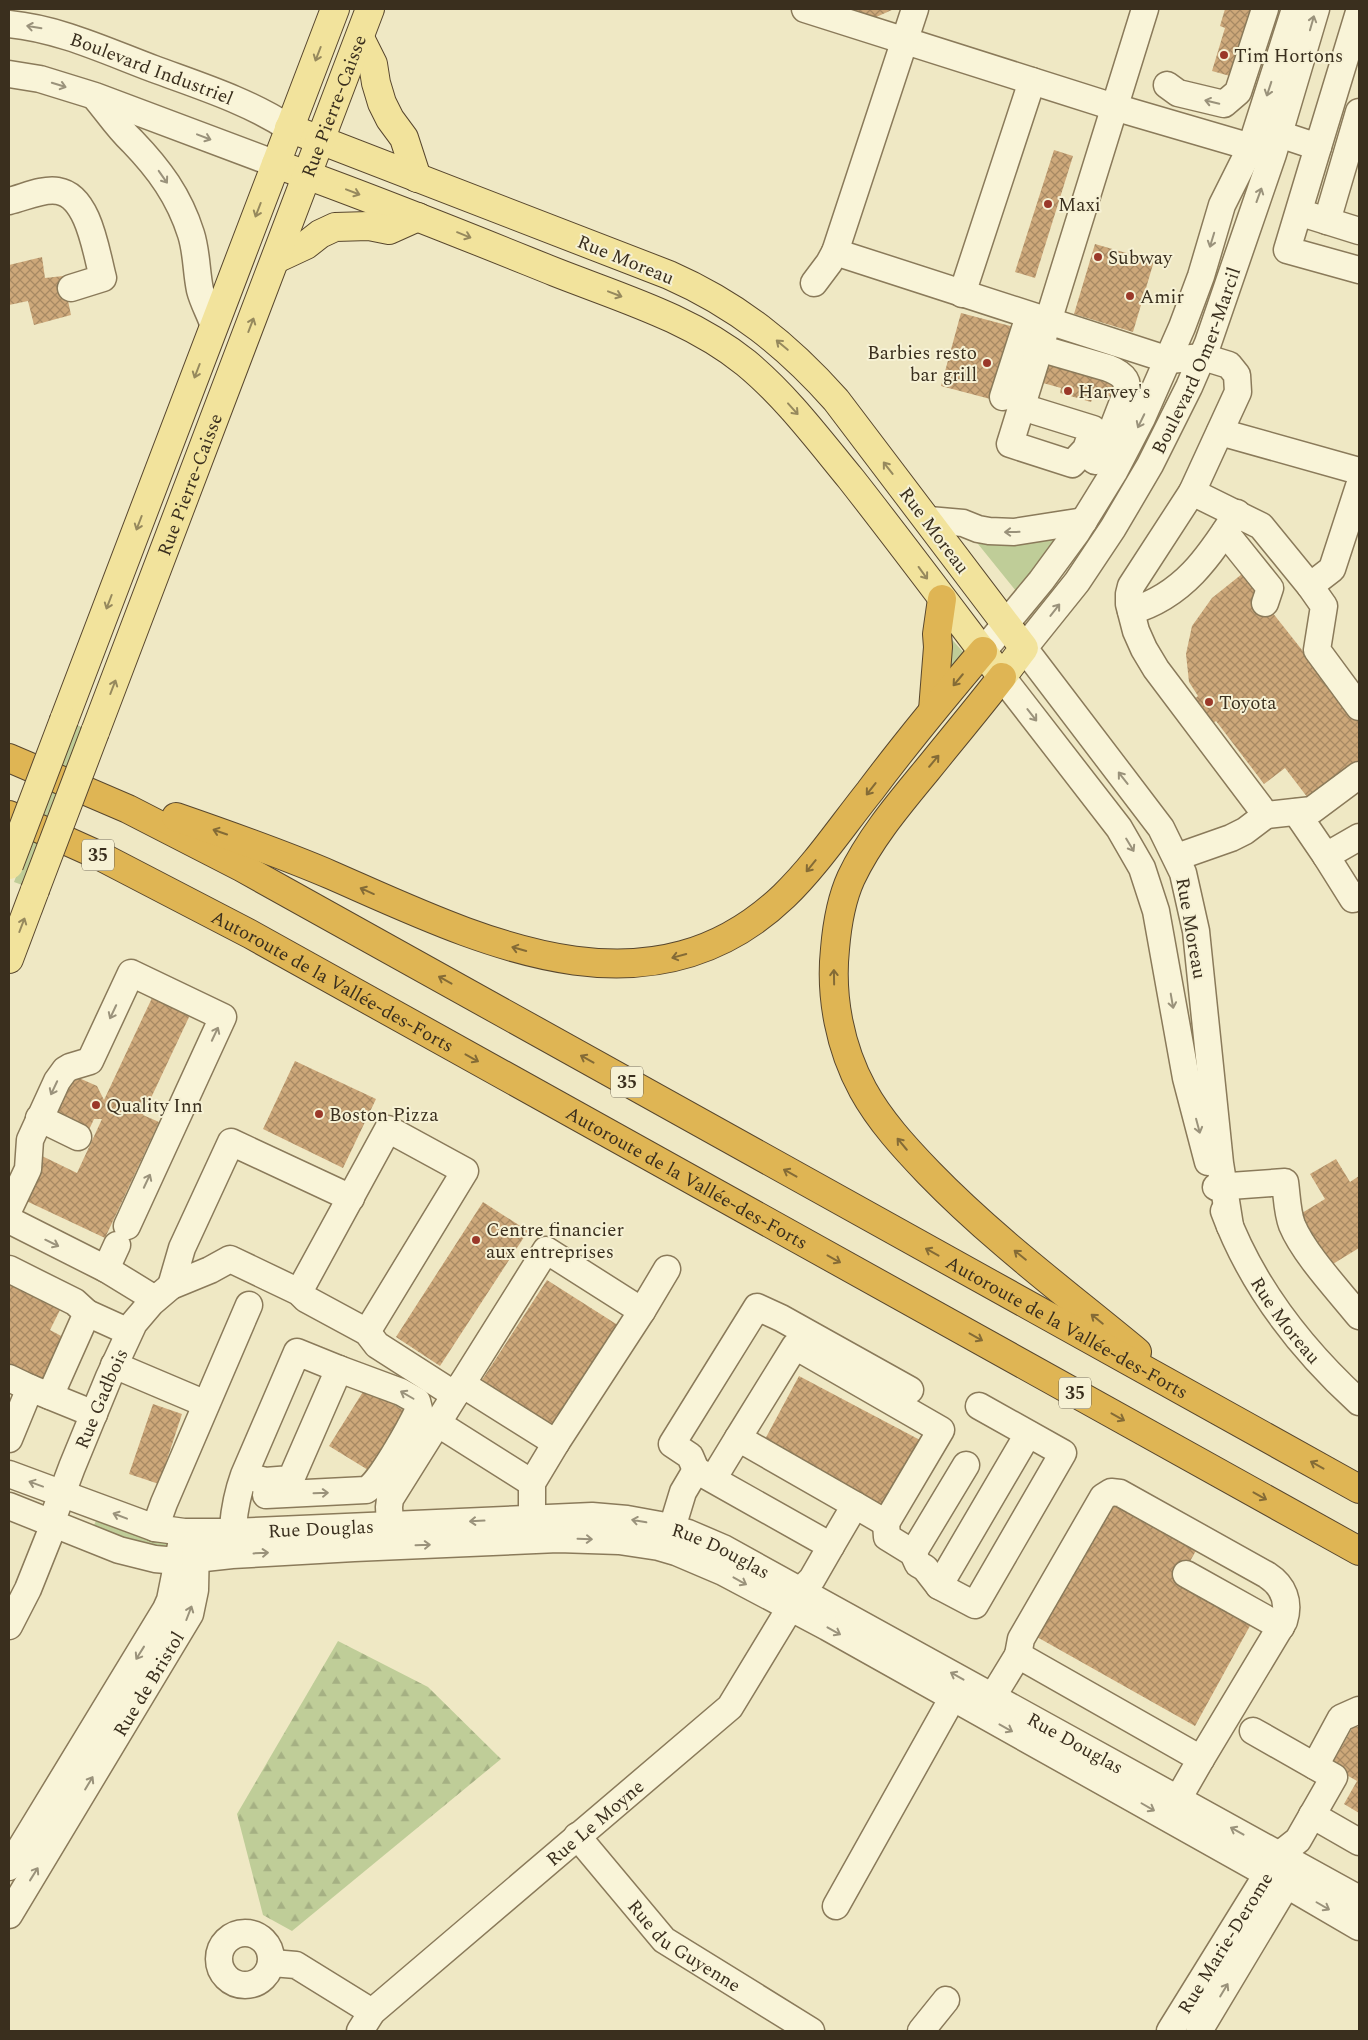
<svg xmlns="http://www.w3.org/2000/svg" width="1368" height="2040" font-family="Spectral,serif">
	<defs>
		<pattern id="forest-firs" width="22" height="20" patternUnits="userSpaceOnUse" patternTransform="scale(1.25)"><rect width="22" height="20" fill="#bfcd98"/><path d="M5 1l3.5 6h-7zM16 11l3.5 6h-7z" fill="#a5b083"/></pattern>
		<pattern id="building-cross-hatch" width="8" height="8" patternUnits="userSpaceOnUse" patternTransform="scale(1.25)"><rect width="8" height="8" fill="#cda87a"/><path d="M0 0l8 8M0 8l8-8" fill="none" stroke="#a78963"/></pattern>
	</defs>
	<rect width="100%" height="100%" fill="#efe8c4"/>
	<!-- grass -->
	<path fill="#bfcd98" d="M1056 538 1016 591 974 539Z
		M948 635 964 653 946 675Z
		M75 724 84 728 25 886 14 882Z
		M98 1517 168 1540V1551L92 1529Z"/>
	<!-- forest -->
	<path fill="url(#forest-firs)" d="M338 1641 428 1687 501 1759 292 1931 263 1915 237 1814Z"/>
	<!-- building -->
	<path fill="url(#building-cross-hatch)" d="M855 9H894L863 23Z
		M1225 9H1257L1230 76 1212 71 1225 28 1220 26Z
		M1054 150 1073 156 1035 278 1015 272Z
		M1095 244 1154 261 1133 332 1074 314Z
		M42 257 45 278 63 276 71 315 34 325 28 301 9 305V265Z
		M961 313 1018 328 994 400 941 386Z
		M1051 356 1116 381 1111 397 1095 392 1091 402 1060 393 1061 388 1043 383Z
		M1242 574 1359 722V764L1311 802 1285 768 1264 784 1216 721 1209 726 1191 702 1198 696 1189 682 1186 654 1192 626 1212 598Z
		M152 998 190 1015 143 1115 159 1122 105 1238 22 1199 42 1156 77 1173 102 1119H94L88 1132 54 1110 65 1085 79 1078 97 1086 104 1100Z
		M295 1061 376 1099 343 1168 263 1129Z
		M1336 1159 1350 1182 1359 1176V1248L1328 1267 1297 1216 1325 1199 1310 1174Z
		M483 1202 528 1231 440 1366 396 1337Z
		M14 1277 64 1302 50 1330 65 1338 43 1381 9 1364V1288Z
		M547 1280 624 1329 560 1430 482 1380Z
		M799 1376 920 1440 884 1508 763 1443Z
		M366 1387 409 1414 373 1473 329 1446Z
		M153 1404 182 1414 159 1484 129 1474Z
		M1116 1501 1198 1547 1178 1583 1251 1624 1195 1726 1037 1637Z
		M1354 1725 1359 1728V1813L1344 1804 1357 1781 1331 1766Z"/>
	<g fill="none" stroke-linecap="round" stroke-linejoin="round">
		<defs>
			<g id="minor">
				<path d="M805 9 1114 107 1268 152"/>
				<path d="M915 9 835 252 1169 360 1203 357 1229 365 1237 375 1238 392 1192 492 1131 586 1129 594V604L1136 631 1144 649 1156 669 1266 815 1245 831 1231 838 1177 857"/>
				<path id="s1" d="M9 24C60 29 106 51 154 69 200 86 248 101 289 128"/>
				<path d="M9 74 40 79 95 96 276 164"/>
				<path d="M1167 85 1178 93 1224 104 1238 92 1265 9"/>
				<path d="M95 97C107 111 118 128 132 141 159 169 179 196 191 234 197 253 196 271 200 290 203 302 210 314 214 326"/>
				<path d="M1279 134 1318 147 1359 12"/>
				<path d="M1318 147 1287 250 1359 270"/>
				<path d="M9 201C23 198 43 188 58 191 89 196 96 252 103 278L71 288"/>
				<path d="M1311 216 1359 231"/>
				<path d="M1327 221 1359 112"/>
				<path d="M814 283 829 263 835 252"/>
				<path d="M962 294 1032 81"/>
				<path d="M1039 348 1108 368C1121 373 1130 379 1126 394L1105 448 1095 461"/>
				<path d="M1003 397 1029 316"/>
				<path d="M1022 407 1093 429 1086 449 1072 464 1010 444 1145 9"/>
				<path d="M1220 432 1359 471"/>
				<path d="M1192 492 1261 526 1310 586 1332 569 1359 486"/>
				<path d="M929 520 963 523 978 529 989 531 1014 532 1084 521"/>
				<path d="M1225 532 1270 588 1265 603"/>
				<path d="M1310 586 1324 606 1317 650 1359 707"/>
				<path d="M1131 611C1183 596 1209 557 1237 513"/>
				<path d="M983 651 1041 581 1077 532 1114 472 1142 418 1182 327 1201 276 1222 205 1251 147 1295 9"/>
				<path d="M1002 677 1119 828 1142 868 1156 911 1186 1078 1208 1162"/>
				<path d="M1296 812 1326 856 1359 837"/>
				<path d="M1266 815 1312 810 1359 775"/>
				<path d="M1326 856 1353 899 1359 895"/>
				<path d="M39 1118 78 1137"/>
				<path d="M1216 1187 1285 1182C1287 1196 1287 1212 1292 1225 1304 1254 1339 1291 1359 1316"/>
				<path d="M9 1209 28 1169 30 1140 57 1081 65 1070 70 1067 90 1061 131 973 223 1017 127 1226"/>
				<path id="s2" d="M1224 1211C1252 1287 1300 1348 1359 1402"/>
				<path d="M9 1220 106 1269 117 1245"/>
				<path id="s3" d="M1230 1226 1220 1163 1196 931 1183 873 1161 828 1024 648 1077 582 1113 528 1150 465 1189 387 1208 343 1273 154 1316 9"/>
				<path d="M9 1269 75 1302 87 1313 50 1396"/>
				<path d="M106 1269 155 1299"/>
				<path d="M171 1286 182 1248 231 1142 351 1198"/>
				<path d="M299 1292 388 1129 465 1171 367 1332"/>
				<path d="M642 1311 667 1269"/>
				<path d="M87 1313 129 1332"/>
				<path d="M114 1365 206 1404"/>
				<path d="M9 1378 30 1388"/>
				<path d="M462 1384 546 1250 642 1311 556 1443"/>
				<path d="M437 1423 532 1483"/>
				<path d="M738 1438 795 1346 941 1430 886 1523 855 1505"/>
				<path d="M9 1439 30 1388 94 1414"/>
				<path d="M696 1470 690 1456 672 1444 757 1307 781 1318 910 1390"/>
				<path id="s4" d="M9 1474 155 1528 184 1532H232L592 1516 627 1519 660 1525 688 1533 723 1548 1359 1899"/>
				<path d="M713 1479 738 1438 855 1505 831 1546"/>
				<path d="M266 1495 366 1490C380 1483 411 1426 419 1409L417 1401 401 1392 339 1369"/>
				<path d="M9 1506 119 1550 155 1559 177 1561 232 1555 354 1548 558 1539 619 1541 659 1547 676 1552 723 1572 827 1627 1287 1885 1359 1927"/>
				<path d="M886 1523 887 1537 913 1553 918 1564 925 1568 939 1586 975 1605 1063 1453 979 1406"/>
				<path d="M390 1526 389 1507 390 1499 462 1384 556 1443 532 1483V1518"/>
				<path d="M155 1528 164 1503 249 1305"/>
				<path d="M232 1549C232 1523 235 1500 244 1475L297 1352 339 1369 291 1479 265 1481 244 1475"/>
				<path d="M913 1553 966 1465"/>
				<path d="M1186 1574 1281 1627"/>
				<path d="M939 1586 1028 1434"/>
				<path id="s5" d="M9 1626 28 1589 50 1534 51 1523 72 1467 109 1377 134 1323 151 1303 171 1286 210 1270 230 1259 299 1292 306 1299 367 1332 377 1345 455 1395"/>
				<path d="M1018 1655 1021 1639 1103 1497 1111 1492 1120 1493 1267 1575C1284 1586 1290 1602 1284 1621L1201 1759"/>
				<path d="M993 1696 1018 1655 1201 1759 1178 1799"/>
				<path d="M1315 1766 1341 1718 1359 1710"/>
				<path d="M1312 1815 1359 1842"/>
				<path id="s6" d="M577 1836 664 1940 811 2031"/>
				<path d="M9 1867 166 1609 170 1600 181 1545"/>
				<path d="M836 1906 953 1697"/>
				<path id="s7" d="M9 1915 190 1614 195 1590 196 1542"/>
				<circle cx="245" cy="1959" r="26"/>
				<path d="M272 1963 296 1965 372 2012"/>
				<path id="s8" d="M360 2031 372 2012 730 1707 801 1590 812 1579 831 1546 696 1470 683 1492 672 1528"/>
				<path d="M921 2031 946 2000"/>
				<path id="s9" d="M1170 2031 1279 1855 1298 1840 1334 1777 1253 1731"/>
				<path d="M1199 2031 1296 1869"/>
			</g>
			<g id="major">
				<path d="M360 38 373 64 376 83 382 103 390 119 404 138 417 178"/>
				<path d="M276 164C370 197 463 235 555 272 621 298 690 318 746 363 786 396 818 439 851 479 902 544 952 611 1002 677L1024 648 836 400C787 345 737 305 669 275L289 128"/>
				<path d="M276 259 306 245 320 234 335 227 369 226 389 230 418 217"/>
				<path d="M64 720 335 9"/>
				<path id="s10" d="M95 732 370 9"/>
				<path d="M9 959 35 890"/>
			</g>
			<g id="highway">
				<path d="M1002 677C978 708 952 739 927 770 899 804 870 838 851 878 841 900 837 925 835 949 830 997 840 1048 863 1090 880 1121 905 1148 929 1173 993 1239 1067 1294 1137 1352"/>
				<path d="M933 710 938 647 937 634 942 599"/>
				<path id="s11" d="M9 758 128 809 241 867 1359 1489"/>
				<path id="s12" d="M9 815 98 855 250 934 1359 1551"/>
				<path d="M176 817C228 835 280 853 331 875 475 938 647 1027 784 896 816 865 842 826 870 791 906 743 944 697 983 651"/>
			</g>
		</defs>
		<!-- minor casing -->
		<use href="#minor" stroke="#8a7a5a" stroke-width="29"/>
		<!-- major casing -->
		<use href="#major" stroke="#58472e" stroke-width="30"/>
		<!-- highway casing -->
		<use href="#highway" stroke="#58472e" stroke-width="30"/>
		<!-- minor -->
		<use href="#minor" stroke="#f9f4d8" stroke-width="26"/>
		<!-- major -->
		<use href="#major" stroke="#f2e39c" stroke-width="28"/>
		<!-- highway -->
		<use href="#highway" stroke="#dfb554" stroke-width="28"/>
		<defs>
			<path id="major-bridge" d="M9 865 64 720
				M35 890 95 732"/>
		</defs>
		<!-- major-bridge casing -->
		<use href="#major-bridge" stroke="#58472e" stroke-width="30" stroke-linecap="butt"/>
		<!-- major-bridge -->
		<use href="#major-bridge" stroke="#f2e39c" stroke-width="28"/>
	</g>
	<!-- one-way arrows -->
	<defs><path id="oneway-shaft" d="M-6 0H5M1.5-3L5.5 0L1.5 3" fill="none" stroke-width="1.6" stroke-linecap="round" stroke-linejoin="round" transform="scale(1.25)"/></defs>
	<g stroke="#9a927b">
		<use href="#oneway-shaft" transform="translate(1312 23) rotate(-74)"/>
		<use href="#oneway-shaft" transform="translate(34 27) rotate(-171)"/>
		<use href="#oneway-shaft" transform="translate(59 85) rotate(17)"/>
		<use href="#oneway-shaft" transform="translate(1269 89) rotate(108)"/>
		<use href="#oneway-shaft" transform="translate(1212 102) rotate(-167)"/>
		<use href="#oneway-shaft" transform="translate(204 137) rotate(21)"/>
		<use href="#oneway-shaft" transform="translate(163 177) rotate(55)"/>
		<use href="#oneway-shaft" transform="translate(1259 195) rotate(-70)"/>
		<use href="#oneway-shaft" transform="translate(1212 240) rotate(107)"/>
		<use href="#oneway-shaft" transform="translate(1141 421) rotate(116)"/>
		<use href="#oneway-shaft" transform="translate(1012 532) rotate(179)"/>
		<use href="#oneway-shaft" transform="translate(1055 610) rotate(-52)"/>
		<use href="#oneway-shaft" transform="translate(1032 715) rotate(52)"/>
		<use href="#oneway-shaft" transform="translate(1123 778) rotate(-128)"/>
		<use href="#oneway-shaft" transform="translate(1130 845) rotate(59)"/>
		<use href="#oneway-shaft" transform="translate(1172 1001) rotate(80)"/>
		<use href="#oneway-shaft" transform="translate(113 1012) rotate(115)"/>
		<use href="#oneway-shaft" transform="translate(215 1034) rotate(-65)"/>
		<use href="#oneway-shaft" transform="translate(54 1088) rotate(115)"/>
		<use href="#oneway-shaft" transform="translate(1198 1126) rotate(75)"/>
		<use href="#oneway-shaft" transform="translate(147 1181) rotate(-65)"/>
		<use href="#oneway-shaft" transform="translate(52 1243) rotate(26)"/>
		<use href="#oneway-shaft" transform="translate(407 1395) rotate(-150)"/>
		<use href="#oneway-shaft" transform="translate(36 1484) rotate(-160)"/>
		<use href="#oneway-shaft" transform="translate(321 1493) rotate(-2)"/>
		<use href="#oneway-shaft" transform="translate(120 1516) rotate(-159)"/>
		<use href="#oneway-shaft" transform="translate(477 1521) rotate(177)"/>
		<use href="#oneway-shaft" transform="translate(639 1521) rotate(-170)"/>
		<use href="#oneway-shaft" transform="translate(585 1539) rotate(2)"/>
		<use href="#oneway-shaft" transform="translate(423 1545) rotate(-2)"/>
		<use href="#oneway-shaft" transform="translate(261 1553) rotate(-3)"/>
		<use href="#oneway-shaft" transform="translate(740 1581) rotate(29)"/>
		<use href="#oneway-shaft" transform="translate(189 1613) rotate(-69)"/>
		<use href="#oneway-shaft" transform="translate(834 1631) rotate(29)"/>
		<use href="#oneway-shaft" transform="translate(140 1653) rotate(122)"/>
		<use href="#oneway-shaft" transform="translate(957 1676) rotate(-151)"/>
		<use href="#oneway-shaft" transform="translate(1006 1728) rotate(29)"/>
		<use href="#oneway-shaft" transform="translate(89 1783) rotate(-59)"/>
		<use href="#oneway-shaft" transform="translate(1148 1807) rotate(30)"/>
		<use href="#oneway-shaft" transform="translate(1237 1831) rotate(-151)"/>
		<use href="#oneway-shaft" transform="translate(34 1874) rotate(-58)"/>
		<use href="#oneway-shaft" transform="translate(1323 1906) rotate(30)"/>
		<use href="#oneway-shaft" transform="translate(1224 1990) rotate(-59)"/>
	</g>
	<g stroke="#96895d">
		<use href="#oneway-shaft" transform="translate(318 54) rotate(111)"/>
		<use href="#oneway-shaft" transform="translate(353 192) rotate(21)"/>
		<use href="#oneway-shaft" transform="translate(258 210) rotate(111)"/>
		<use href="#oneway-shaft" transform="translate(464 235) rotate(22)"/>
		<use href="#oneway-shaft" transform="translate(615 294) rotate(21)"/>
		<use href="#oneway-shaft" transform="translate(251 325) rotate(-69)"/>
		<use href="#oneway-shaft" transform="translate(782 345) rotate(-140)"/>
		<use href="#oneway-shaft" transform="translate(197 371) rotate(111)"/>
		<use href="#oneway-shaft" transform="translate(793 409) rotate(48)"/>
		<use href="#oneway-shaft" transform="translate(888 468) rotate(-128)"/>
		<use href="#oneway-shaft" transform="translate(139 523) rotate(111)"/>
		<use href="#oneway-shaft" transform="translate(923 573) rotate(54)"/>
		<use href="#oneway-shaft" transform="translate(109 602) rotate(111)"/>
		<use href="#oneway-shaft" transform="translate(113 687) rotate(-69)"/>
		<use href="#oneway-shaft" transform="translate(22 925) rotate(-69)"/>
	</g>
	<g stroke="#846b36">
		<use href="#oneway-shaft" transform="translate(958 680) rotate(130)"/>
		<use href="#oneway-shaft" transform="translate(934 761) rotate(-50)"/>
		<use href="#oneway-shaft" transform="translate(871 789) rotate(128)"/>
		<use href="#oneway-shaft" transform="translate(220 832) rotate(-161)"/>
		<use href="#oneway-shaft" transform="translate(811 866) rotate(129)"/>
		<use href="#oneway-shaft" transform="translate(367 891) rotate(-156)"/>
		<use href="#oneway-shaft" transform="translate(519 949) rotate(-164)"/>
		<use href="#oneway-shaft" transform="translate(679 956) rotate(165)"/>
		<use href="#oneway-shaft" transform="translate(834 977) rotate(-91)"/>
		<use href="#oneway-shaft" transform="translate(445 980) rotate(-151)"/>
		<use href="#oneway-shaft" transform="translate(472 1058) rotate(29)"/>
		<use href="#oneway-shaft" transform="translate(587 1059) rotate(-151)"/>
		<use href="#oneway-shaft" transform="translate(902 1144) rotate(-130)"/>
		<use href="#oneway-shaft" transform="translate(790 1173) rotate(-151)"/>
		<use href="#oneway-shaft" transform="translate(932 1252) rotate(-151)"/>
		<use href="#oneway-shaft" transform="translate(1020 1255) rotate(-141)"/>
		<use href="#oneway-shaft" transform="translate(834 1259) rotate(29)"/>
		<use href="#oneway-shaft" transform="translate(1097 1319) rotate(-141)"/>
		<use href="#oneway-shaft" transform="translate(976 1337) rotate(29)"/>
		<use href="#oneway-shaft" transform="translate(1118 1417) rotate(29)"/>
		<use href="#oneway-shaft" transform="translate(1317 1465) rotate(-151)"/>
		<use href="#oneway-shaft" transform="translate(1260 1496) rotate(29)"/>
	</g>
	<!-- markers -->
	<g fill="#9a3829" stroke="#f6f1d4" stroke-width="2">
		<circle cx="1224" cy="55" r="5"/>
		<circle cx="1048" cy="204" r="5"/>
		<circle cx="1098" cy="257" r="5"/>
		<circle cx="1130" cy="296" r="5"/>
		<circle cx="987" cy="363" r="5"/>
		<circle cx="1068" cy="391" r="5"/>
		<circle cx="1209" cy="702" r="5"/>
		<circle cx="96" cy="1105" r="5"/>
		<circle cx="319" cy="1114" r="5"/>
		<circle cx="476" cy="1240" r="5"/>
	</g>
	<g text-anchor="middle" stroke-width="4" stroke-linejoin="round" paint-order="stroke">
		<!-- shield labels -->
		<g fill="#f6f1d4" stroke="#726955" stroke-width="1">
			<rect x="82" y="839.5" width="32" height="31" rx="4"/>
			<rect x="611" y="1066.5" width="32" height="31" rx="4"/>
			<rect x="1059" y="1377.5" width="32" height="31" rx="4"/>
		</g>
		<g font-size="18" font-weight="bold" fill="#3a2f1e">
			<text x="98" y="861">35</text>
			<text x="627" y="1088">35</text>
			<text x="1075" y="1399">35</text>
		</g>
		<!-- poi labels -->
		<g font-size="19" fill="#3a2f1e" stroke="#f6f1d4" text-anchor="start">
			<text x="1234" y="62">Tim Hortons</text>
			<text x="1058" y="211">Maxi</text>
			<text x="1108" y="264">Subway</text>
			<text x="1140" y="303">Amir</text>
			<text x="977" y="359" text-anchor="end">Barbies resto<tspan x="977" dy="22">bar grill</tspan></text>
			<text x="1078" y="398">Harvey's</text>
			<text x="1219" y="709">Toyota</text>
			<text x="106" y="1112">Quality Inn</text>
			<text x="329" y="1121">Boston Pizza</text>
			<text x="486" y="1236">Centre financier<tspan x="486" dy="22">aux entreprises</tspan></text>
		</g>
		<!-- street labels -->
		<g font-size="19" fill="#3a2f1e" stroke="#f6f1d4">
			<text dy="7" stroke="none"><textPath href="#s1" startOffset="150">Boulevard Industriel</textPath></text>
			<text dy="7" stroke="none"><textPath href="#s10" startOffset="670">Rue Pierre-Caisse</textPath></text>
			<text transform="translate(626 259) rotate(22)" y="7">Rue Moreau</text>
			<text dy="7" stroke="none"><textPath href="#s3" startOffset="970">Boulevard Omer-Marcil</textPath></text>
			<text dy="7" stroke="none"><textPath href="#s10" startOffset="265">Rue Pierre-Caisse</textPath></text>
			<text transform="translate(935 530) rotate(53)" y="7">Rue Moreau</text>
			<text transform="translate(1192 928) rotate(80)" y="7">Rue Moreau</text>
			<text dy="7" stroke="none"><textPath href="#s12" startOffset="364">Autoroute de la Vallée-des-Forts</textPath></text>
			<text dy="7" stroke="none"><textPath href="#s12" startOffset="769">Autoroute de la Vallée-des-Forts</textPath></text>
			<text dy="7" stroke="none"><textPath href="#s2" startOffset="126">Rue Moreau</textPath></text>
			<text dy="7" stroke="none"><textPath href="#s11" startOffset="1202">Autoroute de la Vallée-des-Forts</textPath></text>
			<text dy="7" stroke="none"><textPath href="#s5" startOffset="246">Rue Gadbois</textPath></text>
			<text dy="7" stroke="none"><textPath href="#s4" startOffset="322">Rue Douglas</textPath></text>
			<text dy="7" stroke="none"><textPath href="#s4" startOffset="728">Rue Douglas</textPath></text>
			<text dy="7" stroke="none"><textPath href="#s7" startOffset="270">Rue de Bristol</textPath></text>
			<text dy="7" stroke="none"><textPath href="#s4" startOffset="1132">Rue Douglas</textPath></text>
			<text dy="7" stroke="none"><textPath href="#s8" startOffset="315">Rue Le Moyne</textPath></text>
			<text dy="7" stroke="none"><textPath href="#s6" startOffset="155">Rue du Guyenne</textPath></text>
			<text dy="7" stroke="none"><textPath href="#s9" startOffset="104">Rue Marie-Derome</textPath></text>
		</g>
	</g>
	<!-- border -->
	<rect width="1368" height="2040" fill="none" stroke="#3a2f1e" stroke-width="20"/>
</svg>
